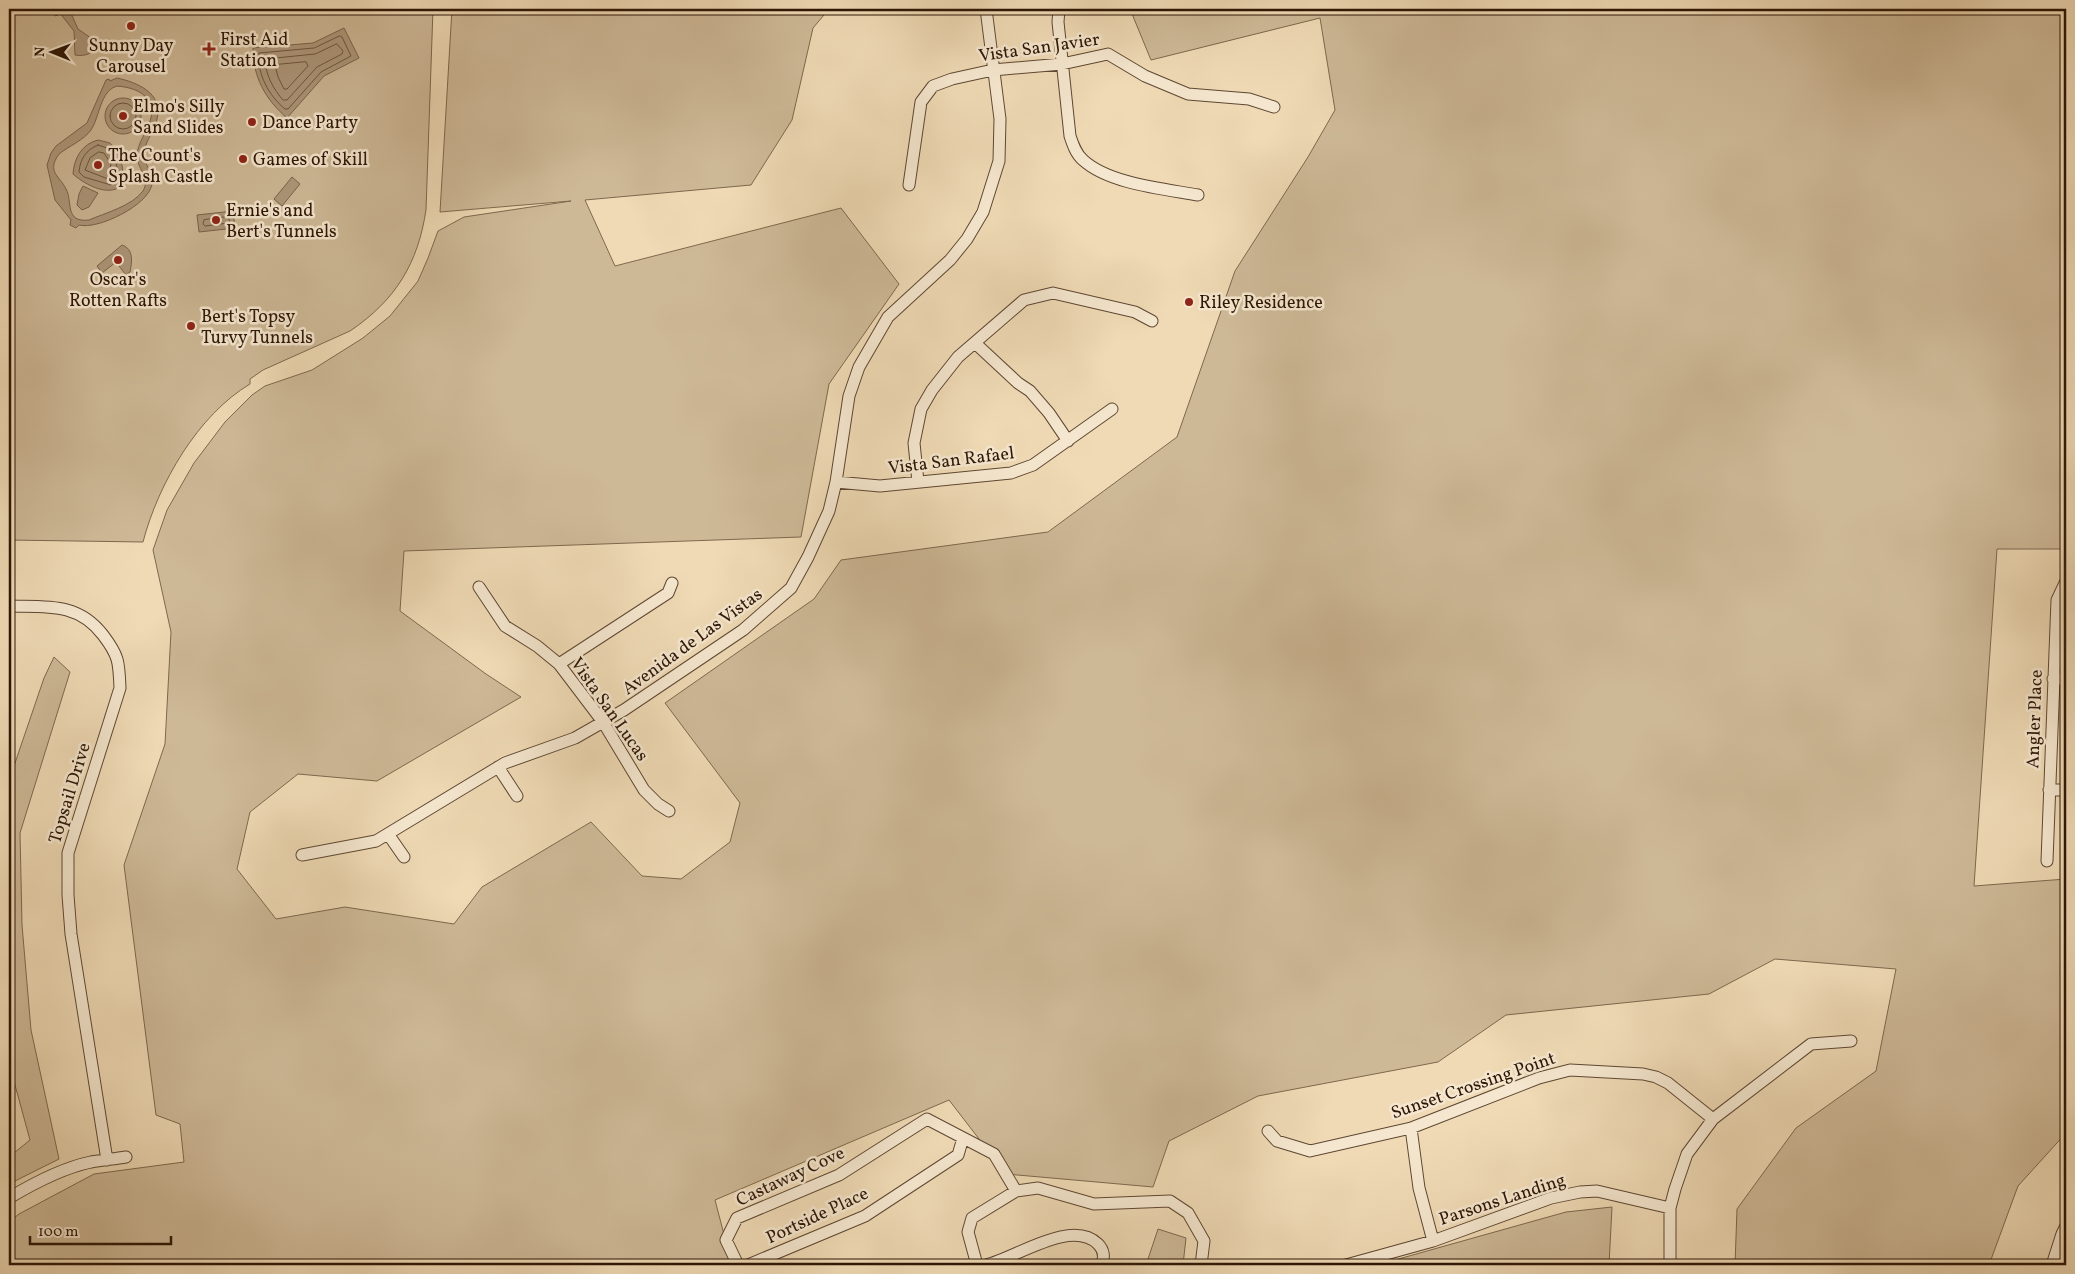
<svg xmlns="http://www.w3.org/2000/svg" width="2075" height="1274" font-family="Vollkorn,serif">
	<rect width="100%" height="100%" fill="#efdab5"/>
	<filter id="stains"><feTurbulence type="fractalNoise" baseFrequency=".004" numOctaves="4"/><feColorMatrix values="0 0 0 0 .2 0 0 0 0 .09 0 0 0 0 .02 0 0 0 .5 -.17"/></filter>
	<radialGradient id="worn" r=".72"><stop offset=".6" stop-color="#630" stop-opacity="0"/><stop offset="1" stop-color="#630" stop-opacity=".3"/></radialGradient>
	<!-- green -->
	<path fill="#ceb997" stroke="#7e684e" d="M9 9H433L426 210C418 263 396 300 350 331L263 370 250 379V384C198 415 158 484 143 542L9 540Z
		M452 9H829L813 28 792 120 751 185 585 200 615 266 841 208 899 284 829 384 801 537 404 551 400 611 486 674 521 697 377 781 298 774 250 812 237 869 276 919 345 907 454 924 482 887 591 822 642 876 681 879 730 842 740 803 665 703 814 599 841 560 1048 532 1177 437 1235 271 1308 157 1335 110 1320 18 1151 60 1130 9H2066V549H1997L1974 886 2066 879V1133L2018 1186 1989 1265H1735L1737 1209 1796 1128 1876 1071 1896 969 1775 959 1709 994 1506 1015 1438 1062 1258 1096 1169 1141 1153 1187 1006 1174 949 1100 715 1200 732 1265H9V1222L19 1214 94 1174 184 1162 180 1124 156 1115 124 865 165 744 171 632 153 550 167 510 194 463 225 422 252 395 265 386 312 370 363 338 390 316 418 281 428 258 438 231 464 217 571 201 440 212Z
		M54 657 70 672 20 833 22 925 31 1030 59 1159 9 1184V1157L30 1140 9 1063V776L14 766 44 678Z
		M1612 1207 1609 1265H1377L1566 1212Z
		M1158 1229 1186 1238 1183 1265H1146Z"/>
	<!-- water -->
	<path fill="#ad977a" stroke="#7a634c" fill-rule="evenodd" d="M53 9H69L78 29 98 43C95 53 85 57 75 55L74 31 59 12 58 15 55 16Z
		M344 28 359 58 324 76 287 118C265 99 253 77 253 48L313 43Z
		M117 78C136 82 164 93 157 119 155 130 146 140 144 151 142 163 154 172 152 184 149 205 98 230 79 225L76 228 70 225 71 220 55 200 47 165 51 153 56 146 87 123 106 80 109 79 110 81ZM117 86C128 87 142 90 148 100 160 118 139 136 137 154 136 168 151 178 143 191 132 206 105 213 89 220 64 223 73 201 66 189 60 176 46 172 59 154 69 146 84 140 91 130 100 116 100 91 117 86Z
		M105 116a18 18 0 1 1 36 0a18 18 0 1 1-36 0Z
		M98 140 110 143C122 157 128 173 116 189 102 194 83 183 73 174 74 158 82 144 98 140Z
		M292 177 300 184 282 206 274 199Z
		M83 186 98 193 89 207 82 210 77 205 79 194Z
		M233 211 235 228 199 232 197 215Z
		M122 245C134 249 132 262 130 272L126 275 116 262 102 273 97 266Z"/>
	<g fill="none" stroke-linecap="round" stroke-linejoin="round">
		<!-- shore -->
		<path stroke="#6d5640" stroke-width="1" d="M340 36 342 37 351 56 321 72 288 109H285C269 96 257 74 259 53L314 48Z
			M337 44 343 51 342 54 317 67 287 100H283C274 90 264 73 266 59L315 54Z
			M306 62 308 66 287 89H284L278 77 275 65Z
			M110 116a13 13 0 1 1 26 0a13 13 0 1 1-26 0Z
			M98 145 107 148C116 158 123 175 111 185L84 177 79 172C80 159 86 150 98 145Z
			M99 152 104 153 111 164 108 179 85 170 90 158Z
			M227 217 230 221 228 223 205 226 203 224 204 220Z"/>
		<defs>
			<path id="minor" d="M1059 9 1058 22 1070 136C1073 145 1076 154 1083 160 1109 184 1165 189 1198 195
				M909 185 921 102 933 86 952 79 993 70 1062 64 1108 54 1145 76 1188 94 1249 99 1274 107
				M975 343 1018 383 1030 391 1049 413 1068 441
				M836 482 880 486 1011 473 1033 465 1112 409
				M918 482 914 443 921 409 932 390 958 357 1024 300 1053 293 1135 312 1152 321
				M479 587 505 626 537 646 559 664 603 722 644 790 658 804 669 811
				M9 606C46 607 78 602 103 635 119 656 119 662 120 688L68 853V895L71 934 107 1160
				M559 664 668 593 672 583
				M2053 679H2066
				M498 767 517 796
				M2049 790H2066
				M388 834 404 857
				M302 855 376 841 505 763 575 738 624 710 743 630 791 588 808 557 829 511 836 482 849 396 859 367 888 317 950 260 967 239 983 212 999 161 1000 119 986 9
				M2047 861 2057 600 2066 581
				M1411 1128 1419 1188 1433 1241
				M1268 1131 1277 1141 1310 1151 1411 1128 1539 1078 1570 1070 1643 1074 1656 1077 1668 1083 1713 1119
				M9 1198C34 1183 62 1168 91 1162 102 1160 114 1159 126 1157
				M738 1265 726 1240 737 1218 839 1175 927 1119 994 1154 1016 1191
				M748 1265 865 1216 958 1155 963 1138
				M977 1265 968 1232 972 1218 1016 1191 1038 1188 1094 1204 1170 1201 1188 1213 1204 1241 1201 1265
				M986 1265C1016 1258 1071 1218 1098 1244 1104 1250 1105 1258 1101 1265
				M1346 1265 1433 1241 1551 1198 1580 1192 1597 1191 1670 1208
				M1670 1265V1208L1675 1189 1687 1154 1713 1119 1811 1044 1851 1041
				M2052 1265 2062 1234 2066 1226"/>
		</defs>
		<!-- minor casing -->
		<use href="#minor" stroke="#5e4732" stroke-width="13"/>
		<!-- minor -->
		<use href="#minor" stroke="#f5e7cf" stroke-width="11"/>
	</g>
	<!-- markers -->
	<g fill="#8f2418" stroke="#f5e7cf" stroke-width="2">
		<circle cx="131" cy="26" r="5"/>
		<path d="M206.5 41.5h5v5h5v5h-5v5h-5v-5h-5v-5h5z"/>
		<circle cx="123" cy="116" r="5"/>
		<circle cx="252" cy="122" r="5"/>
		<circle cx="243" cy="159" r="5"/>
		<circle cx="98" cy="165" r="5"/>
		<circle cx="216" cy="220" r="5"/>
		<circle cx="118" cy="260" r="5"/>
		<circle cx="1189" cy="302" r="5"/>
		<circle cx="191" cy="326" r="5"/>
	</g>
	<g text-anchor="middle" stroke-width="5" stroke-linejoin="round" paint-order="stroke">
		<!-- poi labels -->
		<g font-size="18" fill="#2d1606" stroke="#f5e7cf" text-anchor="start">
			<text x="220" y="45">First Aid<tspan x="220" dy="21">Station</tspan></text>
			<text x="131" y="51" text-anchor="middle">Sunny Day<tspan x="131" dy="21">Carousel</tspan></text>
			<text x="133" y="112">Elmo's Silly<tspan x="133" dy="21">Sand Slides</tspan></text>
			<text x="262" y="128">Dance Party</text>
			<text x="108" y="161">The Count's<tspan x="108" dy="21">Splash Castle</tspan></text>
			<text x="253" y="165">Games of Skill</text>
			<text x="226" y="216">Ernie's and<tspan x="226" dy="21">Bert's Tunnels</tspan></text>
			<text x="118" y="285" text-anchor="middle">Oscar's<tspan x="118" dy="21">Rotten Rafts</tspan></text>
			<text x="1199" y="308">Riley Residence</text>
			<text x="201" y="322">Bert's Topsy<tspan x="201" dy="21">Turvy Tunnels</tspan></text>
		</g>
		<!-- street labels -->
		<g font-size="18" fill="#2d1606" stroke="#f5e7cf">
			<text transform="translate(1039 47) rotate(-8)" y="6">Vista San Javier</text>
			<text transform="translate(951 460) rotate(-7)" y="6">Vista San Rafael</text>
			<text transform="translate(692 641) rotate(-36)" y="6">Avenida de Las Vistas</text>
			<text transform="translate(610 709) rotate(55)" y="6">Vista San Lucas</text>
			<text transform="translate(2034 719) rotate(-88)" y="6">Angler Place</text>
			<text transform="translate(69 793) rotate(-73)" y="6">Topsail Drive</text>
			<text transform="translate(1473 1085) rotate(-19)" y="6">Sunset Crossing Point</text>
			<text transform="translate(790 1176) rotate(-25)" y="6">Castaway Cove</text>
			<text transform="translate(1502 1199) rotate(-18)" y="6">Parsons Landing</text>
			<text transform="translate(817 1215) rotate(-25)" y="6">Portside Place</text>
		</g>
	</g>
	<!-- margin -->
	<rect width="2075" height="1274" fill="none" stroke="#efdab5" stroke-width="30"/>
	<rect x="10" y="10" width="2055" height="1254" fill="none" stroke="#2d1606" stroke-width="2.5"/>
	<rect x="15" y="15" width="2045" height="1244" fill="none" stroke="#2d1606"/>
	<!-- north arrow -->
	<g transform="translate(52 52) rotate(271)" stroke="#f5e7cf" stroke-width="4" paint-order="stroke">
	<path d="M0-4L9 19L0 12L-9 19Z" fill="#2d1606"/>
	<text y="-8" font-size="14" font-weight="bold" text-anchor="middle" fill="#2d1606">N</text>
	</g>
	<!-- scale -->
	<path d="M30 1236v8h141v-8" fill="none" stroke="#2d1606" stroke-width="2.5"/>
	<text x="38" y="1236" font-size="15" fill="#2d1606" stroke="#f5e7cf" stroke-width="4" paint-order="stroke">100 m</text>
	<rect width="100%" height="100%" filter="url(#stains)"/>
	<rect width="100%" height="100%" fill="url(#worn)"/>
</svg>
